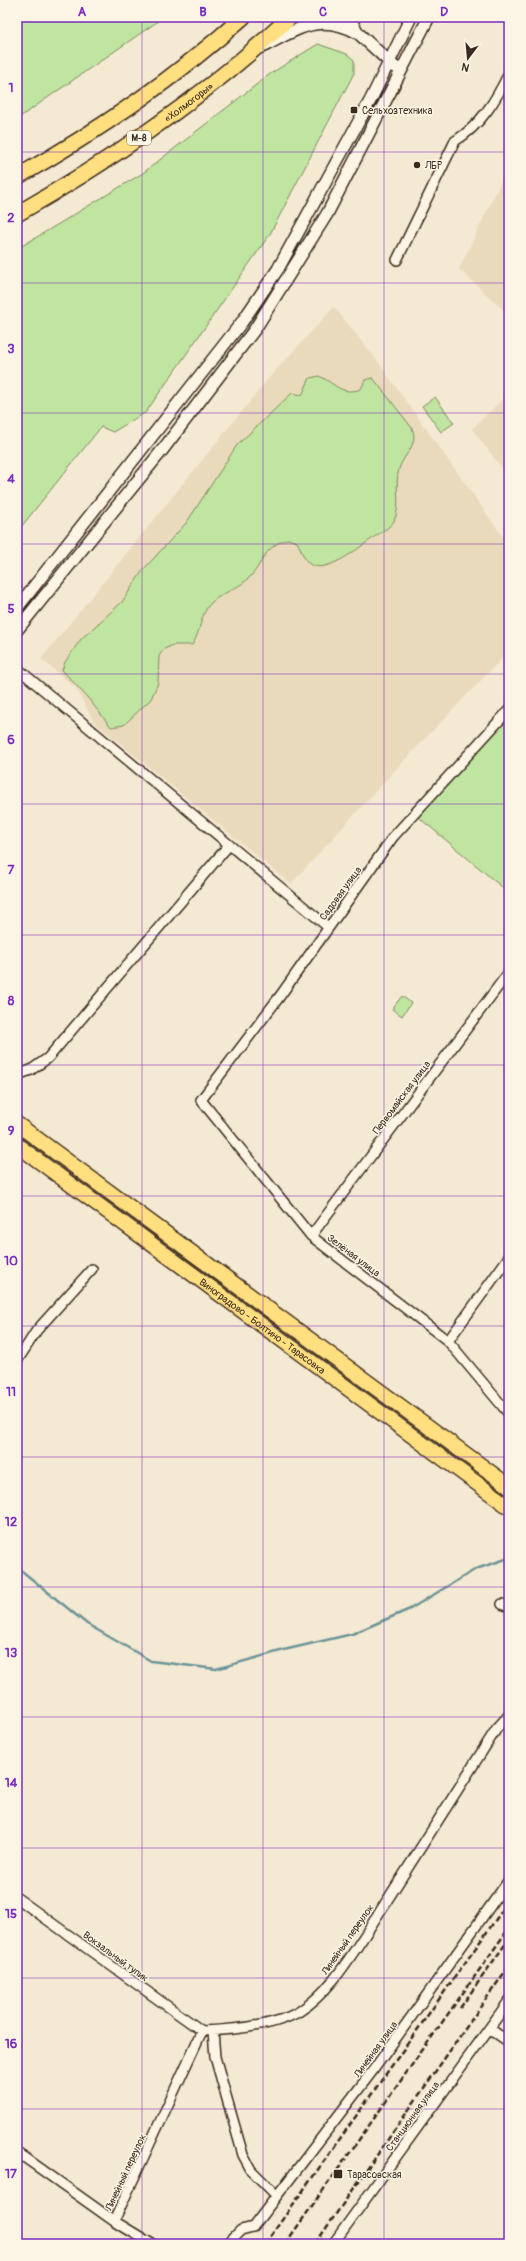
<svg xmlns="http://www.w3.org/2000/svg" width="526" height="2261" font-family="Pangolin,sans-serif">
	<rect width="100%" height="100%" fill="#f4e9d2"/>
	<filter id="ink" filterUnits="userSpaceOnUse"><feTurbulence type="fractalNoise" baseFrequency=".025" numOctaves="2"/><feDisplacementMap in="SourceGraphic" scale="8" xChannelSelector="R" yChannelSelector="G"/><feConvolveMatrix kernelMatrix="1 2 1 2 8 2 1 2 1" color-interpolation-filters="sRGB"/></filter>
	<g filter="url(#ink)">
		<!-- built -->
		<path fill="#eadabc" d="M509 165V315L459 269Z
			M334 307 376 359 509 545V651L394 771 291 884 94 722 76 688 41 659 268 379Z
			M509 393V477L472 429Z"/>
		<!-- green -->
		<path fill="#bfe5a0" stroke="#7d885f" d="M17 17H164L17 119Z
			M318 44 347 54 354 60V73L270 234 146 412 113 432 101 427 17 532V249L143 173 270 74Z
			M319 376C335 383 341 396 361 389L365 380 373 378 412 428C419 446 404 453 399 469 394 486 402 505 394 521 390 528 379 533 373 538 359 547 332 571 314 566 304 564 302 550 297 542L288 539C264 546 264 562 250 577 239 589 222 592 211 603 200 613 201 633 192 645H173L164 649 159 656 158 683 151 699 124 725 111 727 87 697 62 670 65 662 81 639 122 602 143 570 187 522 237 445 292 393 302 395 310 378Z
			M435 397 454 423 441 432 422 406Z
			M509 717V893L416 815Z
			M402 996 411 1003 402 1016 392 1009Z"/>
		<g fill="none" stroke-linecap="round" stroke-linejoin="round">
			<!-- stream -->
			<path stroke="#6c9498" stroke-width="2.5" d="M17 1567 87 1624 151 1661 216 1669 284 1650 352 1634 410 1609 476 1569 509 1558"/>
			<defs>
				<path id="minor" d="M397 260 455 141C481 125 496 100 509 73
					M17 668 328 927
					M509 710 393 837 280 996 201 1100 311 1236 448 1341 509 1414
					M17 1075 31 1070 48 1058 229 845
					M311 1236 509 972
					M448 1341 509 1257
					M17 1361 37 1330 92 1269
					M502 1604 509 1607
					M17 1898 202 2031
					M490 2029 509 2042
					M213 2031 215 2057 243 2155 251 2170 276 2195
					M17 2152 114 2221 152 2244
					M114 2221 202 2031C230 2030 276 2026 300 2011 328 1993 347 1962 365 1935L497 1728 509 1715
					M227 2244 241 2230 253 2227 374 2069 509 1880
					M333 2244 509 2001"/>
				<path id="tertiary" d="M349 17 358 33 395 67
					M262 47C298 29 319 12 358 33
					M17 608 242 322 278 269 371 99 411 17
					M17 630 164 448 255 329 327 214 429 17"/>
				<g id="primary">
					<path d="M17 1124 509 1486"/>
					<path id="s1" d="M17 1145 509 1507"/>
				</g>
				<g id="trunk">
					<path d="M17 177C97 132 175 78 243 17"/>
					<path id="s2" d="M17 214C115 158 208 94 290 17"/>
				</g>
			</defs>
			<!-- minor casing -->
			<use href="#minor" stroke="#3b2a1e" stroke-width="12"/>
			<!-- tertiary casing -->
			<use href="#tertiary" stroke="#3b2a1e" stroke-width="14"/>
			<!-- primary casing -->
			<use href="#primary" stroke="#3b2a1e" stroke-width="17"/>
			<!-- trunk casing -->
			<use href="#trunk" stroke="#3b2a1e" stroke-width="18"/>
			<!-- minor -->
			<use href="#minor" stroke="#fcf5e5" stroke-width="9"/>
			<!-- tertiary -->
			<use href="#tertiary" stroke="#fcf5e5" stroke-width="11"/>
			<!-- primary -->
			<use href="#primary" stroke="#ffdf80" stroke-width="14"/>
			<!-- trunk -->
			<use href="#trunk" stroke="#ffdf80" stroke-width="15"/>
			<!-- rail -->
			<path stroke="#3b2a1e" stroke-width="2.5" stroke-dasharray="6 3" stroke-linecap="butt" d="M460 2008 509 1939
				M265 2244 509 1901
				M285 2244 509 1928
				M315 2244 509 1966"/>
		</g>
	</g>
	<!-- grid -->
	<path fill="none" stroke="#7b2cbf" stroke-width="1" stroke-opacity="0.55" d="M142 17V2244M263 17V2244M384 17V2244M17 152H509M17 283H509M17 413H509M17 544H509M17 674H509M17 804H509M17 935H509M17 1065H509M17 1196H509M17 1326H509M17 1457H509M17 1587H509M17 1717H509M17 1848H509M17 1978H509M17 2109H509"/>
	<!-- markers -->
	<g fill="#3b2a1e" stroke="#fcf5e5" stroke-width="1.5">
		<rect x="350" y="106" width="8" height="8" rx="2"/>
		<circle cx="417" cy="165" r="4"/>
		<rect x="333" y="2169" width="10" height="10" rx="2"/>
	</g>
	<g text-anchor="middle" stroke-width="3" stroke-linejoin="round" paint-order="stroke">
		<!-- shield labels -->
		<rect fill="#fcf5e5" stroke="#75675a" stroke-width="1" x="127" y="131" width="24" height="14" rx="3"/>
		<g font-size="9" font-weight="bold" fill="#3b2a1e">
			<text x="139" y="141">М-8</text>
		</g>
		<!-- street labels -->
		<g font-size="10" fill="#3b2a1e" stroke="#fcf5e5">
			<text dy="4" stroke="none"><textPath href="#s2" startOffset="205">«Холмогоры»</textPath></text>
			<text transform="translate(340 893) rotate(-54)" y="4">Садовая улица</text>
			<text transform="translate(401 1097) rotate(-53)" y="4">Первомайская улица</text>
			<text transform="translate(354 1255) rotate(37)" y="4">Зелёная улица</text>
			<text dy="4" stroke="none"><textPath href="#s1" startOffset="305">Виноградово - Болтино - Тарасовка</textPath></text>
			<text transform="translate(347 1939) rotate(-55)" y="4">Линейный переулок</text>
			<text transform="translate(116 1956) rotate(36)" y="4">Вокзальный тупик</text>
			<text transform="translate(375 2049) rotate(-54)" y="4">Линейная улица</text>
			<text transform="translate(412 2116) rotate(-54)" y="4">Станционная улица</text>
			<text transform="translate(125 2172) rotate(-65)" y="4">Линейный переулок</text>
		</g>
		<!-- poi labels -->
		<g font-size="10" fill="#3b2a1e" stroke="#fcf5e5" text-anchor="start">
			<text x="362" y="114">Сельхозтехника</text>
			<text x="425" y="169">ЛБР</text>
			<text x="347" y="2178">Тарасовская</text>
		</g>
	</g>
	<!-- margin -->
	<rect width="526" height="2261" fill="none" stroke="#fcf5e5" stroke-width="44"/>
	<!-- north arrow -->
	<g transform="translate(468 58) rotate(196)" stroke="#fcf5e5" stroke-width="3" paint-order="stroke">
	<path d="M0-3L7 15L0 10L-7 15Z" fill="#3b2a1e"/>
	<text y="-6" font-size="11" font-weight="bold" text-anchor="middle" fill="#3b2a1e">N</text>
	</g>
	<rect x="22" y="22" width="482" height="2217" fill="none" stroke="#7b2cbf" stroke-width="1.5"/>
	<g font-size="13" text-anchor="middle" font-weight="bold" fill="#7b2cbf">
		<text x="82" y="16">A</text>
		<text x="203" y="16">B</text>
		<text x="323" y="16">C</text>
		<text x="444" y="16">D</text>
		<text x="11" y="92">1</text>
		<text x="11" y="222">2</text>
		<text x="11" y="353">3</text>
		<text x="11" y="483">4</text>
		<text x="11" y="613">5</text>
		<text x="11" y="744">6</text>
		<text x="11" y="874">7</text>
		<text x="11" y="1005">8</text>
		<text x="11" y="1135">9</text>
		<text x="11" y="1265">10</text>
		<text x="11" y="1396">11</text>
		<text x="11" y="1526">12</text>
		<text x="11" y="1657">13</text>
		<text x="11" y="1787">14</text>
		<text x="11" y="1918">15</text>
		<text x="11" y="2048">16</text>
		<text x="11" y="2178">17</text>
	</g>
</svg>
